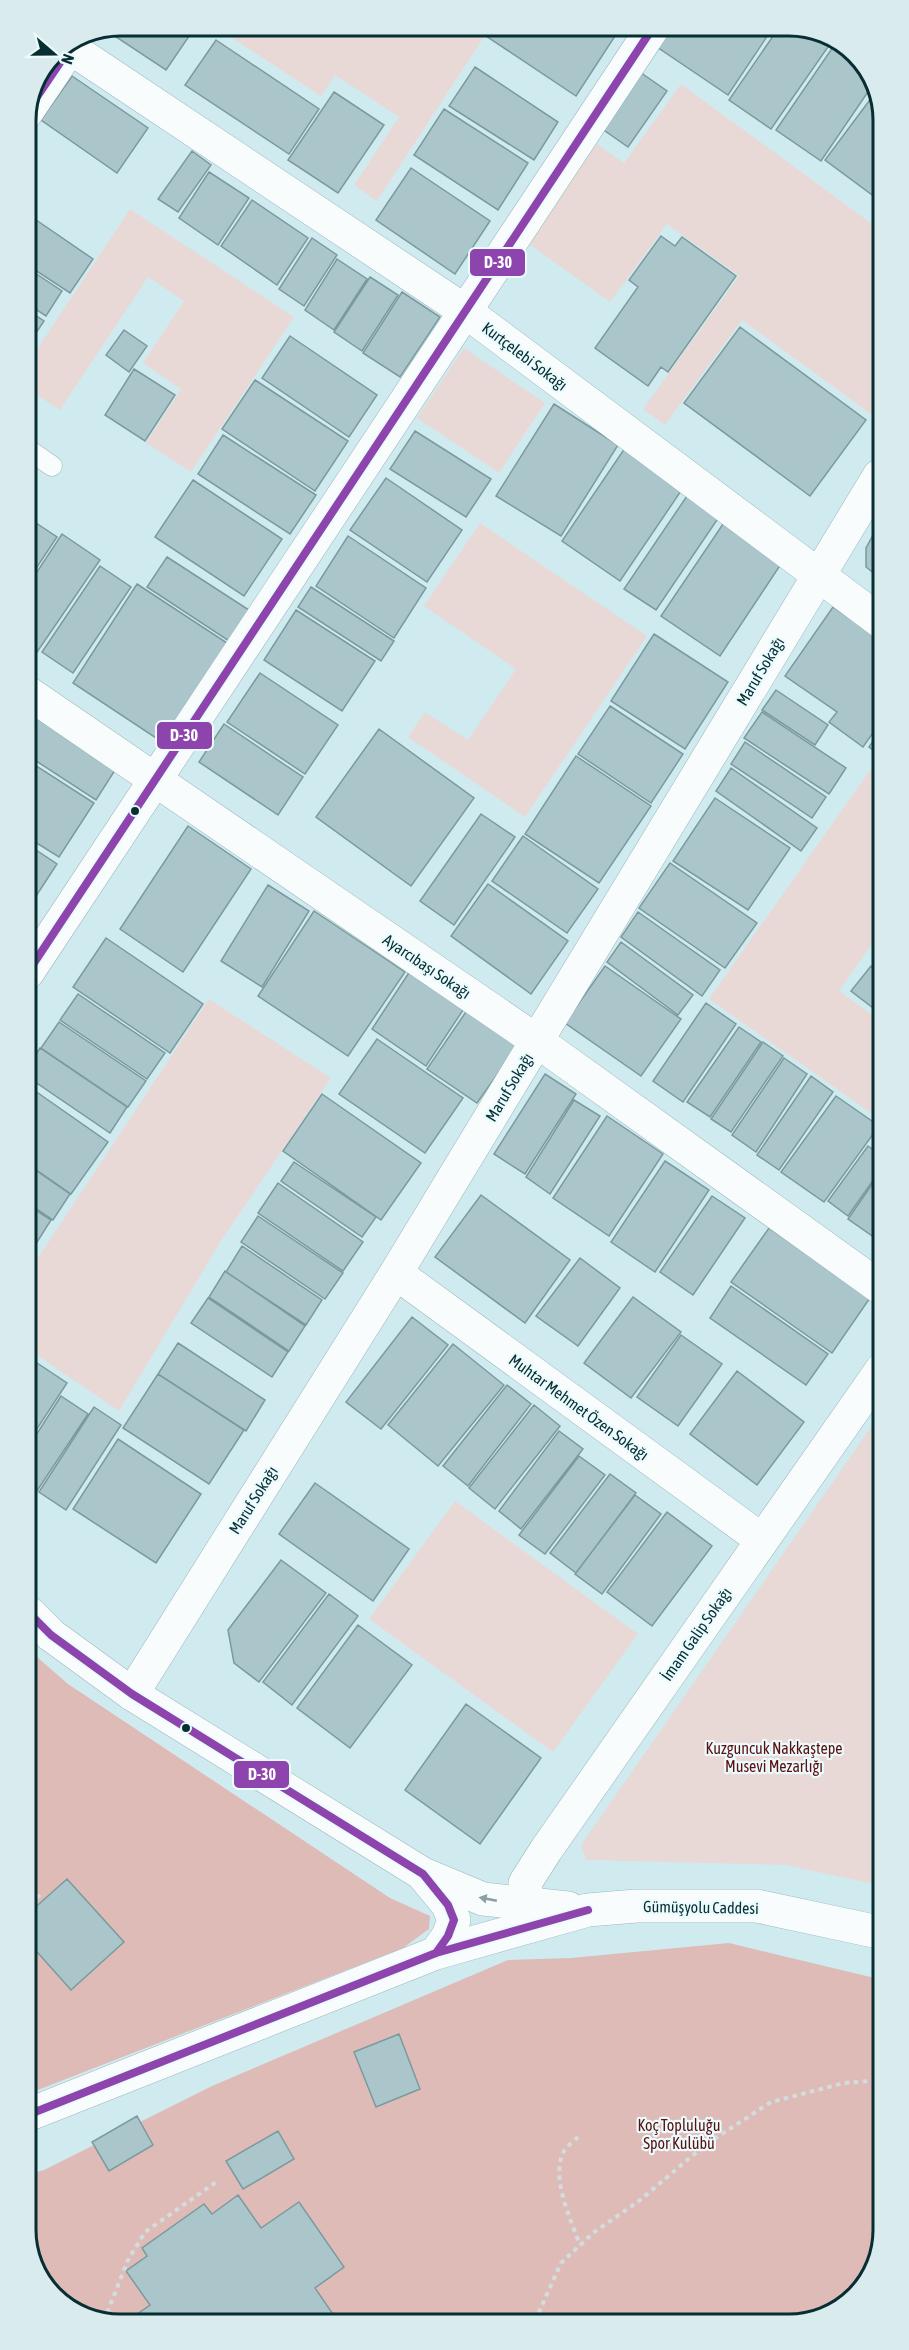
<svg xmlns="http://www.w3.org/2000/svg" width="909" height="2350" font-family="'Asap Condensed',sans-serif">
	<rect width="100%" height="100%" fill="#d0ebef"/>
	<!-- green -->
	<path fill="#e8d9d7" d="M227 26H491L377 201 354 185 399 117 335 75 321 96 223 32Z
		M681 84 879 229V420L742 320 665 425 643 409 739 276 667 224 610 302 526 242 597 144 624 163Z
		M130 209 294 317 191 472 146 443 181 389 143 363 184 301 148 277 60 410 26 388V366Z
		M464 348 545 403 499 473 417 418Z
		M480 523 647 636 525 817 408 737 425 712 468 740 516 669 424 606Z
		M873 766 880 771 881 931 839 991 881 1021V1120L709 999Z
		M209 999 331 1078 221 1241 119 1411 28 1349V1273Z
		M882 1411 883 1886 785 1865 586 1860 581 1845Z
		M455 1501 638 1634 553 1752 369 1619Z"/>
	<!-- forest -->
	<path fill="#dfbbb7" d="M29 1650 68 1684 390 1898 430 1916 429 1929 403 1948 30 2093Z
		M729 1943 883 1980V2231L864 2287 819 2320 113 2324 62 2305 30 2260V2174L44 2170 212 2086 508 1960 571 1958Z"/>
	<!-- building -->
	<path fill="#aac6ca" stroke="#7a9a9e" stroke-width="1.5" d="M120 26H196L166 70 107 31Z
		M493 26H606L617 33 576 96 486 36Z
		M671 26H774L728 95 657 47Z
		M780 26H796L814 33 830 44 771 129 729 100Z
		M216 40 319 109 289 154 185 85Z
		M833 47 864 69 874 83 821 161 776 130Z
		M475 67 558 122 534 160 449 106Z
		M637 70 667 91 628 147 598 126Z
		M72 76 148 128 117 173 41 120Z
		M878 89 879 90V200L825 160Z
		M334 92 384 125 338 193 288 160Z
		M444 109 528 163 498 210 414 155Z
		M192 151 211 165 178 212 158 199Z
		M411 168 490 221 455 274 376 220Z
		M209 172 249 198 218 245 179 218Z
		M252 200 308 238 277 285 221 246Z
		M26 213 93 259 70 293 26 264Z
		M661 236 675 246 682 237 736 276 668 372 661 367 648 386 595 348 638 287 629 280Z
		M312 238 337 255 304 306 279 289Z
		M337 259 367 279 334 330 305 310Z
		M26 267 62 291 46 316 26 303Z
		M370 277 398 295 362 351 334 332Z
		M402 292 440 317 400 377 363 353Z
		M26 309 44 321 26 348Z
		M740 327 866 420 810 496 684 403Z
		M124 330 147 346 129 372 106 355Z
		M290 336 377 395 349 437 262 378Z
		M134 369 175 395 145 441 105 415Z
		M255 380 348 441 315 491 222 429Z
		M554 404 618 445 561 536 496 496Z
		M415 431 491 479 466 517 390 469Z
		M223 435 316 495 290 534 198 474Z
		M625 448 683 488 620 581 562 541Z
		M386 478 462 530 427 582 350 530Z
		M193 480 282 539 244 596 155 537Z
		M687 496 719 517 656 610 624 589Z
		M27 517 57 537 27 582Z
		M880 522V578L866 567V548Z
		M723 524 781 564 720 656 661 616Z
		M62 534 100 560 35 655 27 650V587Z
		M348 536 426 588 394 638 316 586Z
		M167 557 249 610 229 641 147 587Z
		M100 566 131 587 73 673 42 652Z
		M137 584 227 643 162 742 73 683Z
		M311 587 394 641 381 661 298 607Z
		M833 607 880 639V723L863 747 829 722 837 712 785 676Z
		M296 610 375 661 342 711 264 660Z
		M654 634 728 682 685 749 611 701Z
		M260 673 338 725 305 774 227 722Z
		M776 690 828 725 815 745 762 710Z
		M610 706 683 754 651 803 578 754Z
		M762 712 846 768 829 794 744 738Z
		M35 714 117 767 96 800 27 755V726Z
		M224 724 303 777 278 815 199 762Z
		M379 729 474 798 411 886 316 817Z
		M880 731V755L869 747Z
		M745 742 826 797 812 818 731 764Z
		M576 756 651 806 599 883 525 834Z
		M27 760 94 803 59 857 27 837Z
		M731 768 817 828 801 851 716 791Z
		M715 798 790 848 748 910 673 861Z
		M481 814 515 837 454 925 420 901Z
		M188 826 251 869 183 972 120 929Z
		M523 836 598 889 567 933 492 881Z
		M27 844 57 864 27 910Z
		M670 863 757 923 725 968 639 908Z
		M488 884 568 941 531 994 451 936Z
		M268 885 309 911 262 987 221 961Z
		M314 911 405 972 348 1056 258 996Z
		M638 912 720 970 702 996 621 937Z
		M106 938 203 1004 170 1053 73 987Z
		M621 942 693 995 678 1015 607 962Z
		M605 966 681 1019 641 1076 565 1023Z
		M871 966 881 974V1014L851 991Z
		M412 968 467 1004 426 1066 372 1029Z
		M78 994 165 1053 147 1079 60 1020Z
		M706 1003 736 1024 683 1102 653 1081Z
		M470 1006 521 1041 477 1103 427 1069Z
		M59 1022 146 1081 128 1107 41 1048Z
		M739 1027 761 1042 710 1117 687 1102Z
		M377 1039 463 1098 425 1153 339 1094Z
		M763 1042 783 1056 731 1132 711 1119Z
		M40 1048 127 1107 110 1133 28 1077V1067Z
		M784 1058 807 1074 756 1152 732 1135Z
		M545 1074 576 1094 525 1174 494 1154Z
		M811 1076 833 1092 779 1170 757 1155Z
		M28 1086 108 1142 71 1194 28 1164Z
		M322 1094 421 1163 381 1220 283 1151Z
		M836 1096 879 1126 824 1202 781 1172Z
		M574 1100 600 1116 550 1194 526 1177Z
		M607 1116 663 1154 609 1236 553 1198Z
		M868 1146 881 1155V1169L848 1216 828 1201Z
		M665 1161 709 1190 655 1272 611 1242Z
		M294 1162 376 1217 362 1237 281 1181Z
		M28 1165 70 1194 53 1220 28 1203Z
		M880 1173 881 1174V1242L848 1219Z
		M278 1183 363 1242 343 1271 258 1213Z
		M481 1195 570 1260 525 1323 435 1257Z
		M712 1196 745 1218 693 1295 660 1272Z
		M28 1205 51 1220 34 1247 28 1243Z
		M258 1216 343 1273 325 1299 241 1242Z
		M769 1228 870 1298 832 1353 731 1282Z
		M242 1246 322 1300 306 1325 226 1272Z
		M580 1258 620 1288 578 1346 536 1316Z
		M225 1271 305 1326 289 1351 209 1297Z
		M731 1286 828 1354 806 1385 710 1318Z
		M633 1297 681 1332 631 1398 584 1363Z
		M208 1298 288 1352 272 1377 191 1323Z
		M412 1317 448 1345 381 1429 346 1402Z
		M681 1335 722 1364 678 1426 637 1397Z
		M178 1343 265 1400 246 1431 158 1374Z
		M453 1344 504 1385 438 1466 388 1425Z
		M28 1357 67 1383 29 1441Z
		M737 1371 804 1422 757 1485 690 1434Z
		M158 1374 244 1430 209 1484 123 1428Z
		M507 1385 531 1404 468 1486 443 1466Z
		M61 1396 88 1414 33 1497 29 1494V1446Z
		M534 1405 560 1426 495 1509 469 1488Z
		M94 1407 121 1425 66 1510 39 1492Z
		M559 1431 583 1449 521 1529 499 1511Z
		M118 1439 201 1494 156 1563 73 1509Z
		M579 1456 605 1475 545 1554 519 1535Z
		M610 1474 636 1493 576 1573 550 1553Z
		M315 1483 409 1549 373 1601 279 1534Z
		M635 1495 661 1514 602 1594 575 1574Z
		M667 1512 712 1546 652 1626 607 1592Z
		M281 1560 326 1593 259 1682 234 1663 228 1630Z
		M329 1594 358 1616 292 1705 263 1682Z
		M358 1625 412 1665 350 1748 297 1708Z
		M466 1704 541 1758 480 1844 405 1790Z
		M67 1879 124 1942 71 1990 30 1944V1912Z
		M399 2034 420 2089 376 2107 354 2052Z
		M137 2116 153 2145 109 2171 92 2142Z
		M278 2131 294 2159 243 2189 226 2161Z
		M238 2195 261 2228 299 2202 344 2267 315 2288 339 2323 123 2324 150 2305 126 2271 147 2256 142 2248 204 2204 212 2214Z"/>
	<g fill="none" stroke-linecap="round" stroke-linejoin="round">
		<defs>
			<path id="lane" d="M26 448 52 466"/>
			<path id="street" d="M69 47 465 311 880 621
				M27 692 537 1041 881 1288
				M28 972 654 26
				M396 1273 762 1540
				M132 1694 396 1273 879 476
				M527 1904 525 1883 546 1850 882 1369"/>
			<path id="secondary" d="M26 113 72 45
				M29 1613 51 1635 132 1694 423 1874 483 1899 568 1908
				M424 1876 448 1905 454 1920 448 1936 436 1953
				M30 2114 436 1953 588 1910 636 1906H757L883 1933"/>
		</defs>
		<!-- lane casing -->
		<use href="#lane" stroke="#9bb7bb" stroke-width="21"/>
		<!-- street casing -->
		<use href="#street" stroke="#9bb7bb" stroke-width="34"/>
		<!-- secondary casing -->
		<use href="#secondary" stroke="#9bb7bb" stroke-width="34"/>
		<!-- path -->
		<path stroke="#d3ddde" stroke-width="4" stroke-dasharray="4.5 4.5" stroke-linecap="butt" d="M30 1904 43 1892
			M578 2137C574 2141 567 2146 564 2151 550 2177 571 2220 580 2245
			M104 2321 128 2260 145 2232 219 2180
			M535 2321 561 2263 593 2233 639 2201 705 2145 771 2102 844 2083 883 2080"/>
		<!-- lane -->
		<use href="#lane" stroke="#f8fcfd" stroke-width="20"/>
		<!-- street -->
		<use href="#street" stroke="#f8fcfd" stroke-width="33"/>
		<!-- secondary -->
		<use href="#secondary" stroke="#f8fcfd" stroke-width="33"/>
		<defs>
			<path id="bus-1" d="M26 113 72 45
				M28 972 654 26
				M29 1613 51 1635 132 1694 423 1874 448 1905 454 1920 448 1936 436 1953
				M30 2114 436 1953 588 1910"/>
		</defs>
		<!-- bus-1 casing -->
		<use href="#bus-1" stroke="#ebfbfd" stroke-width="12"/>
		<!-- bus-1 -->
		<use href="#bus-1" stroke="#8e44ad" stroke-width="8"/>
	</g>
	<!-- one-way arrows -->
	<defs><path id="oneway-solid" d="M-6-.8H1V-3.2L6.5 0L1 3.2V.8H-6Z" transform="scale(1.5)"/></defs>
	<use fill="#8c9fa2" href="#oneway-solid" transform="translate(488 1899) rotate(-169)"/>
	<!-- markers -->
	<g fill="#072e33" stroke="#ebfbfd" stroke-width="2">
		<circle cx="135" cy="811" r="5"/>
		<circle cx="186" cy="1728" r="5"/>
	</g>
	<g text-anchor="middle" stroke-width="4.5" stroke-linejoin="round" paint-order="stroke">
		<!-- street labels -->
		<g font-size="16" fill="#072e33" stroke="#ebfbfd">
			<text transform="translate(525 356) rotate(37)" y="6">Kurtçelebi Sokağı</text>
			<text transform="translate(760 671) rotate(-59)" y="6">Maruf Sokağı</text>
			<text transform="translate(427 966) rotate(34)" y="6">Ayarcıbaşı Sokağı</text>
			<text transform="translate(509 1087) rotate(-59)" y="6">Maruf Sokağı</text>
			<text transform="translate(579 1407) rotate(36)" y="6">Muhtar Mehmet Özen Sokağı</text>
			<text transform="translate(253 1500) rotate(-58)" y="6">Maruf Sokağı</text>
			<text transform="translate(696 1634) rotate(-55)" y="6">İmam Galip Sokağı</text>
			<text transform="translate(701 1907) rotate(1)" y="6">Gümüşyolu Caddesi</text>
		</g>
		<!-- park labels -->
		<g font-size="16" fill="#5c0f0e" stroke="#ebfbfd">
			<text x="774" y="1754">Kuzguncuk Nakkaştepe<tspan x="774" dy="18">Musevi Mezarlığı</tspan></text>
			<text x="679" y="2131">Koç Topluluğu<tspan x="679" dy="18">Spor Kulübü</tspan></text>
		</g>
	</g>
	<!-- crop -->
	<path d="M0 0H909V2350H0ZM120 36H789A84 84 0 0 1 873 120V2230A84 84 0 0 1 789 2314H120A84 84 0 0 1 36 2230V120A84 84 0 0 1 120 36Z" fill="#d9ebed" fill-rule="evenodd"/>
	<path fill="none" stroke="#072e33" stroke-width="3" d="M120 36H789A84 84 0 0 1 873 120V2230A84 84 0 0 1 789 2314H120A84 84 0 0 1 36 2230V120A84 84 0 0 1 120 36Z"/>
	<g stroke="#ebfbfd" stroke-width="2">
		<rect x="469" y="248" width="57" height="29" rx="6" fill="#8e44ad"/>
		<rect x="156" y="721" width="57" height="29" rx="6" fill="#8e44ad"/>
		<rect x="233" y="1760" width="57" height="29" rx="6" fill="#8e44ad"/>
	</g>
	<g font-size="16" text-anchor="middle" font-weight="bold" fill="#fff">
		<text x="498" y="268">D-30</text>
		<text x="184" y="741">D-30</text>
		<text x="262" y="1780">D-30</text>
	</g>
	<!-- north arrow -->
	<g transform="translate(54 54) rotate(110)" stroke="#ebfbfd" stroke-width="4.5" paint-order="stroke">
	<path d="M0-4.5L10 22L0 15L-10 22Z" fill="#072e33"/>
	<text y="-9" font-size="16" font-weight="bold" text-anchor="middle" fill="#072e33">N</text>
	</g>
</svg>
